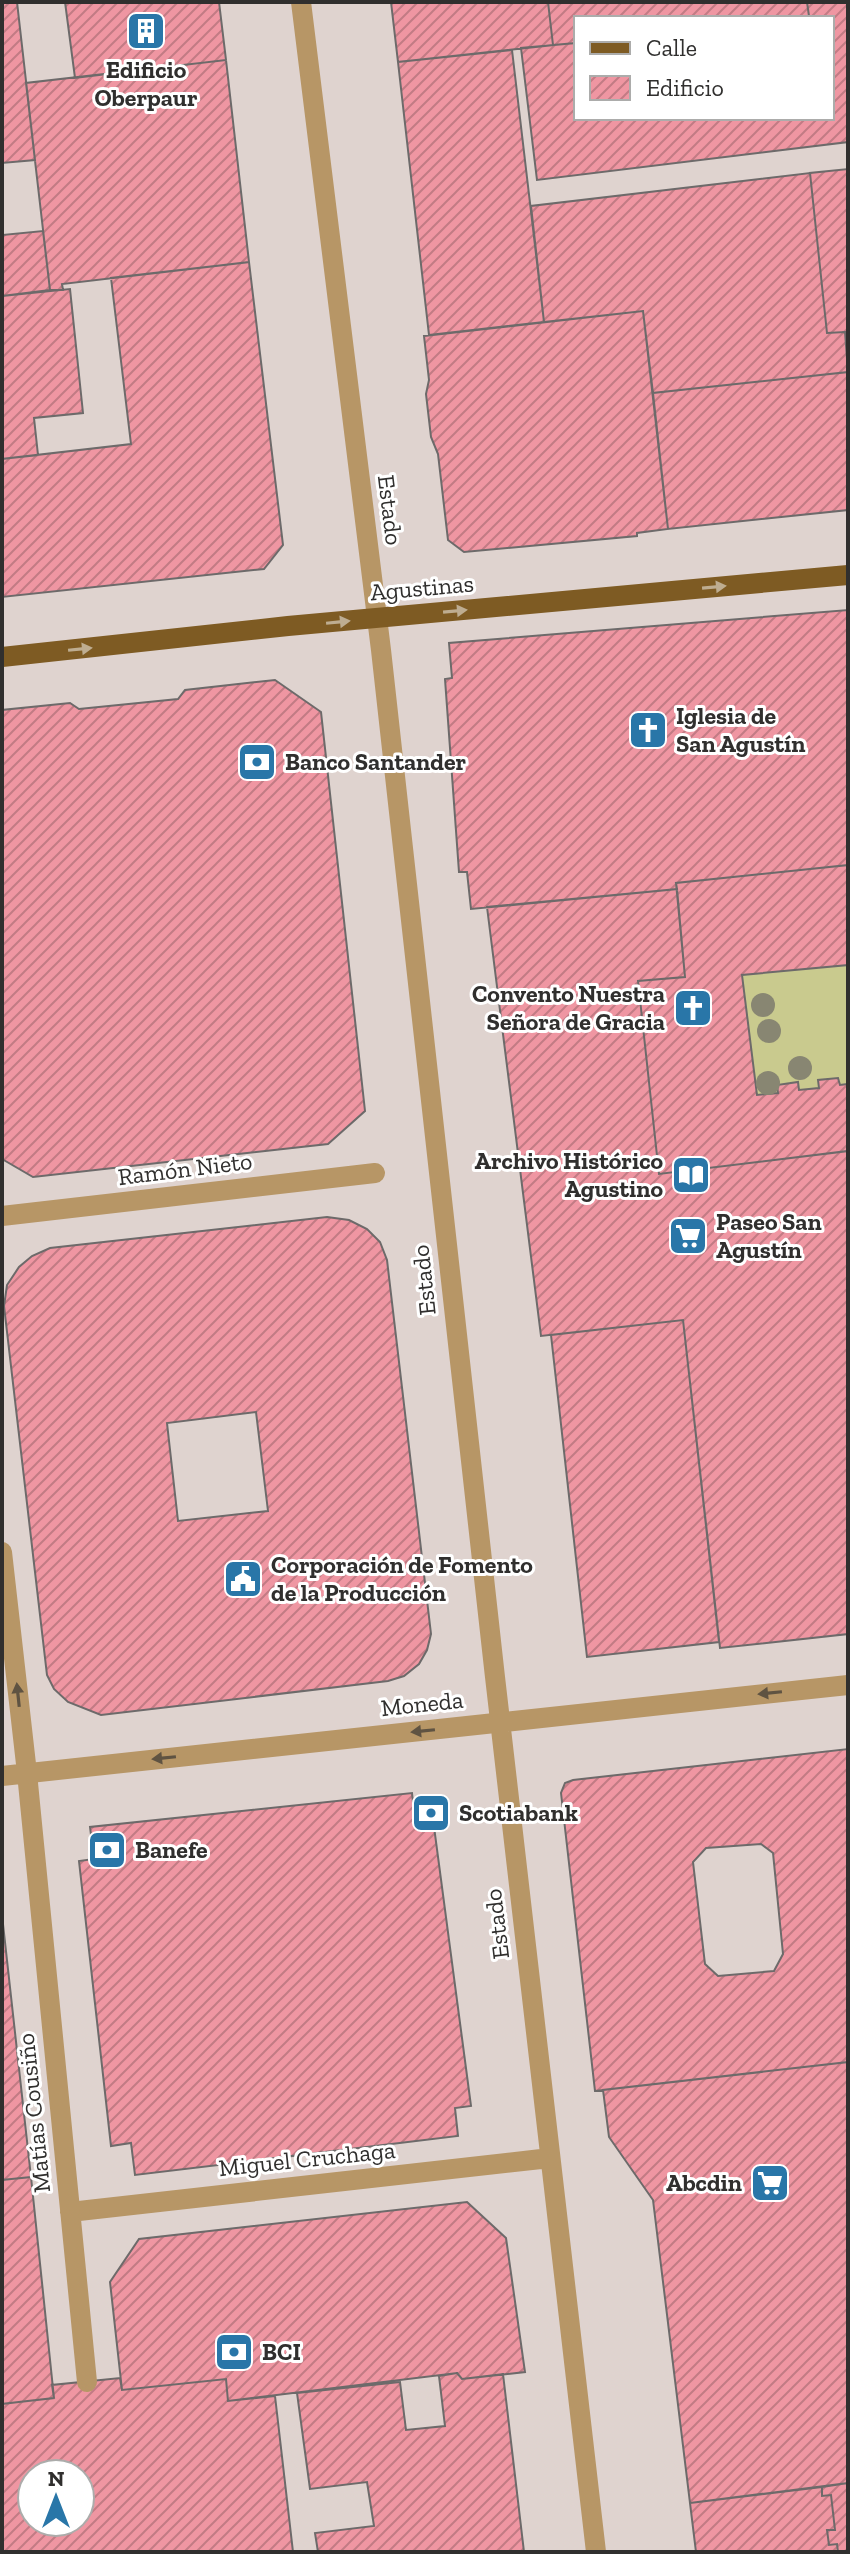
<svg xmlns="http://www.w3.org/2000/svg" width="850" height="2554" font-family="'Zilla Slab',serif">
	<defs>
		<pattern id="building-hatch" width="6" height="6" patternUnits="userSpaceOnUse" patternTransform="scale(2)"><rect width="6" height="6" fill="#ef96a2"/><path d="M-1 1l2-2M0 6l6-6M5 7l2-2" fill="none" stroke="#c27b84"/></pattern>
	</defs>
	<rect width="100%" height="100%" fill="#e4e0df"/>
	<!-- built -->
	<path fill="#dfd3cf" fill-rule="evenodd" d="M2 2H848V2552H2ZM576 18H832V118H576ZM32 2474H80V2522H32Z"/>
	<!-- garden -->
	<path fill="#c9ca8e" d="M848 965V1084L840 1085 838 1078 819 1080V1088L799 1090 798 1082 777 1085 778 1093 757 1095 742 975Z"/>
	<!-- building -->
	<path fill="url(#building-hatch)" stroke="#6d6a6a" stroke-width="2" fill-rule="evenodd" d="M2 2H17L35 160 2 163Z
		M65 2H219L226 60 75 78Z
		M391 2H548L553 45 398 62Z
		M548 2H807L809 16 789 18H576V43L553 45Z
		M807 2H848V142L537 180 521 48 576 43V118H832V18H789L809 16Z
		M512 50 544 322 429 335 398 62Z
		M226 60 249 262 62 284 63 290H50L26 83Z
		M848 169V363L845 332 827 333 810 173Z
		M810 173 827 333 845 332 848 372 653 393 643 311 544 322 531 206Z
		M2 222 3 235 43 231 50 290 2 296Z
		M249 262 283 545 264 569 2 597V459L131 444 111 278Z
		M70 289 83 413 34 418 38 455 2 459V296Z
		M643 311 668 529 637 533V536L464 552 448 540 438 454 431 437 426 394 429 380 424 336Z
		M848 372V510L668 529 653 393Z
		M848 610V865L676 883 677 889 471 909 467 872H459L445 679 452 678 449 643Z
		M275 680 321 712 365 1111 328 1144 33 1177 2 1159V710L70 703 79 709 178 699 185 690Z
		M848 865V965L742 975 757 1095 778 1093 777 1085 798 1082 799 1090 819 1088 818 1080 838 1078 840 1085 848 1084V1151L659 1174 638 981 685 977 676 883Z
		M677 889 685 977 638 981 659 1174 848 1151V1634L720 1648 683 1320 541 1336 487 907Z
		M327 1217 349 1220 367 1229 380 1242 387 1260 431 1634 427 1650 419 1664 404 1676 388 1681 101 1715 68 1702 54 1689 47 1675 4 1306 7 1285 19 1267 32 1256 50 1248ZM256 1412 268 1511 178 1521 167 1423Z
		M683 1320 719 1642 587 1657 551 1335Z
		M848 1749V2062L595 2091 561 1793 565 1783 573 1780ZM761 1844 773 1853 783 1954 774 1971 718 1976 705 1964 693 1862 706 1848Z
		M412 1793 415 1821 433 1819 471 2106 455 2108 458 2136 135 2175 131 2143 111 2146 79 1861 94 1859 90 1827Z
		M2 1915 31 2177 2 2180Z
		M848 2062V2483L690 2503 653 2200 609 2137 603 2090Z
		M31 2177 54 2398 2 2404V2180Z
		M467 2202 506 2238 525 2372 462 2379 457 2373 228 2401 226 2379 122 2390 110 2282 139 2239Z
		M457 2373 462 2379 503 2374 524 2552H318L315 2533 374 2526 367 2482 310 2489 297 2393 400 2382 406 2430 445 2426 439 2376Z
		M120 2378 122 2390 226 2379 228 2401 275 2396 293 2552H2V2404L54 2398 52 2385ZM32 2474H80V2522H32Z
		M848 2483V2552H838L837 2544 829 2545 827 2530H835L831 2495 822 2496V2487Z
		M822 2487V2496L831 2495 835 2530H827L829 2545 837 2544 838 2552H696L690 2503Z"/>
	<g fill="none" stroke-linecap="round" stroke-linejoin="round">
		<!-- minor -->
		<path stroke="#b79666" stroke-width="20" d="M301 2 381 650 495 1677 596 2552
			M2 1216 375 1173
			M2 1552 27 1773 87 2382
			M2 1776 848 1685
			M70 2212 550 2158"/>
		<!-- major -->
		<path stroke="#7e5b23" stroke-width="20" d="M2 657 288 626 848 575"/>
	</g>
	<!-- trees -->
	<g fill="#888672">
		<circle cx="763" cy="1005" r="12"/>
		<circle cx="769" cy="1031" r="12"/>
		<circle cx="800" cy="1068" r="12"/>
		<circle cx="768" cy="1083" r="12"/>
	</g>
	<!-- one-way arrows -->
	<defs><path id="oneway-solid" d="M-6-.8H1V-3.2L6.5 0L1 3.2V.8H-6Z" transform="scale(2)"/></defs>
	<g fill="#bead91">
		<use href="#oneway-solid" transform="translate(714 587) rotate(-5)"/>
		<use href="#oneway-solid" transform="translate(455 611) rotate(-5)"/>
		<use href="#oneway-solid" transform="translate(338 622) rotate(-6)"/>
		<use href="#oneway-solid" transform="translate(80 649) rotate(-6)"/>
	</g>
	<g fill="#5f5342">
		<use href="#oneway-solid" transform="translate(770 1693) rotate(174)"/>
		<use href="#oneway-solid" transform="translate(18 1695) rotate(-96)"/>
		<use href="#oneway-solid" transform="translate(423 1731) rotate(174)"/>
		<use href="#oneway-solid" transform="translate(164 1758) rotate(174)"/>
	</g>
	<!-- icons -->
	<defs>
		<symbol id="building-square" viewBox="-11 -11 22 22"><rect x="-9" y="-9" width="18" height="18" rx="4" fill="#2976a8" stroke="#fff"/><path d="M-4-6H4V6H1V3H-1V6H-4ZM-2.5-4.3h1.7v1.8h-1.7ZM.8-4.3h1.7v1.8H.8ZM-2.5-1h1.7V.8h-1.7ZM.8-1h1.7V.8H.8Z" fill="#fff"/></symbol>
		<symbol id="church-square" viewBox="-11 -11 22 22"><rect x="-9" y="-9" width="18" height="18" rx="4" fill="#2976a8" stroke="#fff"/><path d="M-1.2-6h2.4v3.5h3.3v2.4h-3.3V6h-2.4V-.1h-3.3v-2.4h3.3Z" fill="#fff"/></symbol>
		<symbol id="bank-square" viewBox="-11 -11 22 22"><rect x="-9" y="-9" width="18" height="18" rx="4" fill="#2976a8" stroke="#fff"/><path d="M-6-4H6V4H-6ZM0-2.3a2.3 2.3 0 1 0 0 4.6a2.3 2.3 0 1 0 0-4.6Z" fill="#fff"/></symbol>
		<symbol id="library-square" viewBox="-11 -11 22 22"><rect x="-9" y="-9" width="18" height="18" rx="4" fill="#2976a8" stroke="#fff"/><path d="M-6-4Q-3-5.5-.7-3.5V5Q-3 3-6 4ZM6-4Q3-5.5 .7-3.5V5Q3 3 6 4Z" fill="#fff"/></symbol>
		<symbol id="supermarket-square" viewBox="-11 -11 22 22"><rect x="-9" y="-9" width="18" height="18" rx="4" fill="#2976a8" stroke="#fff"/><path d="M-6-5.5h2.5l.6 2H6L4.5 2H-2.5L-4.4-4H-6ZM-1.5 3.2a1.3 1.3 0 1 0 .1 0ZM3 3.2a1.3 1.3 0 1 0 .1 0Z" fill="#fff"/></symbol>
		<symbol id="civic-square" viewBox="-11 -11 22 22"><rect x="-9" y="-9" width="18" height="18" rx="4" fill="#2976a8" stroke="#fff"/><path d="M-.6-6.5H3V-4.5H.6V-3L4-1V1h2V6H-6V1h2V-1L-.6-3ZM-1.2 2.5V6h2.4V2.5Z" fill="#fff"/></symbol>
	</defs>
	<g fill-rule="evenodd">
		<use href="#building-square" x="124" y="9" width="44" height="44"/>
		<use href="#church-square" x="626" y="708" width="44" height="44"/>
		<use href="#bank-square" x="235" y="740" width="44" height="44"/>
		<use href="#church-square" x="671" y="986" width="44" height="44"/>
		<use href="#library-square" x="669" y="1153" width="44" height="44"/>
		<use href="#supermarket-square" x="666" y="1214" width="44" height="44"/>
		<use href="#civic-square" x="221" y="1557" width="44" height="44"/>
		<use href="#bank-square" x="409" y="1791" width="44" height="44"/>
		<use href="#bank-square" x="85" y="1828" width="44" height="44"/>
		<use href="#supermarket-square" x="748" y="2161" width="44" height="44"/>
		<use href="#bank-square" x="212" y="2330" width="44" height="44"/>
	</g>
	<g text-anchor="middle" stroke-width="6" stroke-linejoin="round" paint-order="stroke">
		<!-- poi labels -->
		<g font-size="24" font-weight="bold" fill="#302f2e" stroke="#fff" text-anchor="start">
			<text x="146" y="78" text-anchor="middle">Edificio<tspan x="146" dy="28">Oberpaur</tspan></text>
			<text x="676" y="724">Iglesia de<tspan x="676" dy="28">San Agustín</tspan></text>
			<text x="285" y="770">Banco Santander</text>
			<text x="665" y="1002" text-anchor="end">Convento Nuestra<tspan x="665" dy="28">Señora de Gracia</tspan></text>
			<text x="663" y="1169" text-anchor="end">Archivo Histórico<tspan x="663" dy="28">Agustino</tspan></text>
			<text x="716" y="1230">Paseo San<tspan x="716" dy="28">Agustín</tspan></text>
			<text x="271" y="1573">Corporación de Fomento<tspan x="271" dy="28">de la Producción</tspan></text>
			<text x="459" y="1821">Scotiabank</text>
			<text x="135" y="1858">Banefe</text>
			<text x="742" y="2191" text-anchor="end">Abcdin</text>
			<text x="262" y="2360">BCI</text>
		</g>
		<!-- street labels -->
		<g font-size="24" fill="#302f2e" stroke="#fff">
			<text transform="translate(390 510) rotate(83)" y="8">Estado</text>
			<text transform="translate(422 588) rotate(-5)" y="8">Agustinas</text>
			<text transform="translate(185 1169) rotate(-7)" y="8">Ramón Nieto</text>
			<text transform="translate(424 1280) rotate(-96)" y="8">Estado</text>
			<text transform="translate(422 1704) rotate(-6)" y="8">Moneda</text>
			<text transform="translate(497 1924) rotate(-97)" y="8">Estado</text>
			<text transform="translate(34 2113) rotate(-96)" y="8">Matías Cousiño</text>
			<text transform="translate(307 2159) rotate(-6)" y="8">Miguel Cruchaga</text>
		</g>
	</g>
	<!-- border -->
	<rect width="850" height="2554" fill="none" stroke="#302f2e" stroke-width="8"/>
	<!-- legend -->
	<rect x="574" y="16" width="260" height="104" fill="#ffffff" stroke="#acacab" stroke-width="2"/>
	<rect x="590" y="42" width="40" height="12" fill="#7e5b23" stroke="#acacab" stroke-width="2"/>
	<text x="646" y="56" font-size="24" fill="#302f2e">Calle</text>
	<rect x="590" y="76" width="40" height="24" fill="url(#building-hatch)" stroke="#acacab" stroke-width="2"/>
	<text x="646" y="96" font-size="24" fill="#302f2e">Edificio</text>
	<!-- north arrow -->
	<g transform="translate(56 2498)"><circle r="38" fill="#ffffff" stroke="#acacab" stroke-width="2"/>
	<path d="M0-6L14 30L0 20L-14 30Z" fill="#2976a8"/>
	<text y="-12" font-size="22" font-weight="bold" text-anchor="middle" fill="#302f2e">N</text>
	</g>
</svg>
